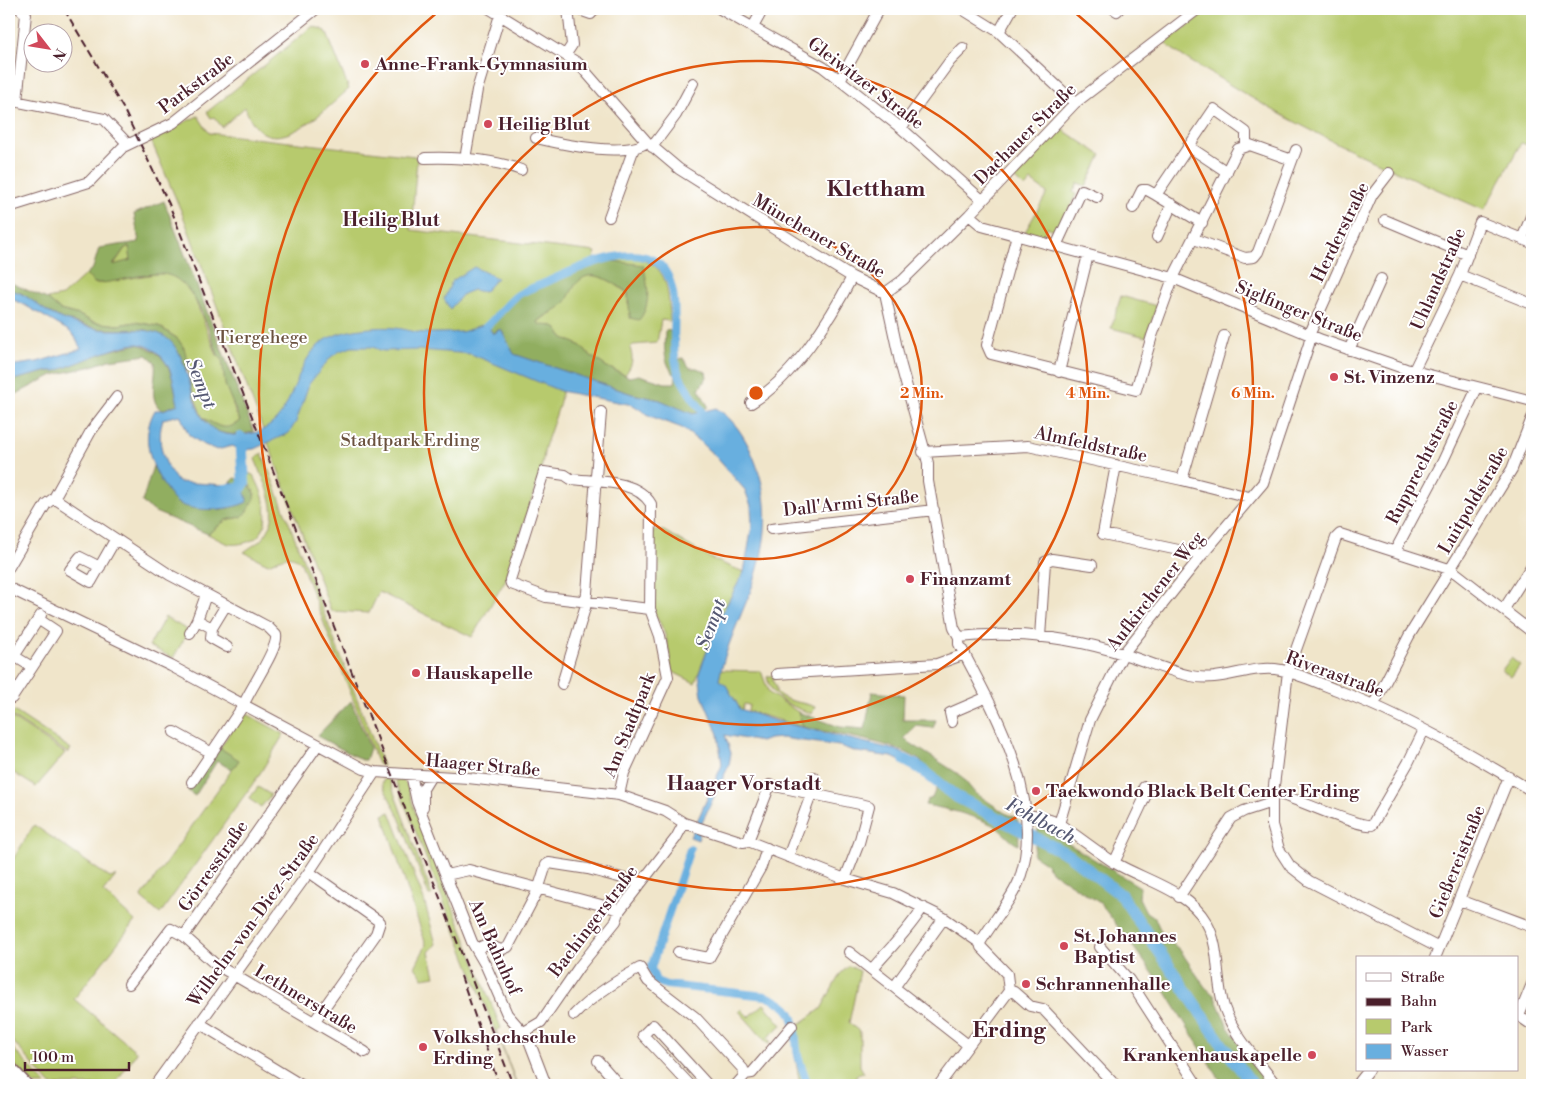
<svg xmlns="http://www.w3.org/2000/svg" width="1541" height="1094" font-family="'Libre Bodoni',serif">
	<rect width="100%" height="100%" fill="#fff"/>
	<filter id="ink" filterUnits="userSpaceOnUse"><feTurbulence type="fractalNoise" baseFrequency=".02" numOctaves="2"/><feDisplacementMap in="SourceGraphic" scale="10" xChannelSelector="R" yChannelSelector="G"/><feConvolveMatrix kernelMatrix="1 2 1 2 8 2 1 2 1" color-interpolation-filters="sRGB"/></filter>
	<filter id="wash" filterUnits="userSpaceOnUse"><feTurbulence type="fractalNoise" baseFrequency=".0096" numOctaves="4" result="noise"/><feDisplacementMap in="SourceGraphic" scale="20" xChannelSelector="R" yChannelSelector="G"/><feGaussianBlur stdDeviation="1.12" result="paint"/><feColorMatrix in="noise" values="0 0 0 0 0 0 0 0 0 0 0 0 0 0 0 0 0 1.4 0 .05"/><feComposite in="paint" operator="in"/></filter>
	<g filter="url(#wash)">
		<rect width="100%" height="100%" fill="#f0e5ca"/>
		<!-- green -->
		<path fill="#b7ca6d" stroke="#80744c" d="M1211 9H1532V146L1521 143 1484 210C1395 171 1305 132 1222 80 1203 68 1182 58 1165 43Z
			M313 26 326 31 349 89C322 112 267 171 245 107L222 127 214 117 211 118 207 112Z
			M198 116 209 133 415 156 417 160 411 230 596 252 592 263 513 295 503 307 566 371 559 406 545 447 541 470 506 579 472 637 379 592 369 613 331 611 182 213 150 138Z
			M1060 128 1101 155 1086 186 1078 183 1073 192 1076 194 1059 232 1047 227 1043 237 1025 232 1047 193 1031 181 1025 188 1014 178Z
			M129 246 131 260 113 266 125 248Z
			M627 257C668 261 668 284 670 321L661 320 657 343 633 345 630 348C634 360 632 365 625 375L607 367 588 354 581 346 564 338 554 326 540 325 538 322C544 316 552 314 557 308 566 300 570 288 579 280 593 267 616 284 628 294V304L647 289 643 265 615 262 608 259Z
			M161 273 173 276 183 282 194 297 217 355 222 359 235 412 240 421 227 429 219 427 202 417 191 387 187 359 178 339 159 326 135 322 118 325 93 322 79 315 60 310 47 299 62 296 86 274 94 283H100Z
			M1121 296 1157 306 1146 337 1111 328Z
			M262 453 383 766 378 764 375 757 301 563C291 551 281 559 268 564L244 552C250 547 257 544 263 538 284 514 265 484 255 459Z
			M248 473 253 475C266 494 277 537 244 543 240 544 233 545 229 544 222 542 214 537 208 534L226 520 242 517 255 494 245 475Z
			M652 530 664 531 714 560 744 572 719 619 695 683 671 671C670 650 666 626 651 611Z
			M165 617 189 631 173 658 149 646Z
			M1511 658 1520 665 1511 677 1502 670Z
			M721 670 761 671 769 693 798 712 803 727 748 711 749 705 744 704 742 710 740 709 734 698 719 680Z
			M773 675 775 677 772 679 776 688V692C787 703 801 701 815 707L812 714C792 706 771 700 767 677Z
			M14 711 71 749 68 753 11 716Z
			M243 712 284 734 259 775 160 914 141 898 238 761 220 748Z
			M9 716 65 753 36 787 9 770Z
			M384 779H389L432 895 429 896 399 817 382 784Z
			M395 780 404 781C409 786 413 808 417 817L501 1028 496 1031 517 1085Z
			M258 787 271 795 261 807 249 799Z
			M390 812 424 900 436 944 429 952 435 976 423 978 415 967 426 945 383 815Z
			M34 825 110 878 116 876 103 892 135 921 74 999 137 1052 114 1085H51L9 1037V866Z
			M849 966 860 971 849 1023 860 1032V1066L864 1073 856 1075 857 1085H800L795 1056 794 1028 821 1009 840 974Z
			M764 1004 782 1025 767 1038 771 1042 768 1044 739 1011 741 1009 749 1017Z
			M9 1044 46 1085H34L9 1059Z"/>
		<!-- forest -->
		<path fill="#91ae60" stroke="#6e6646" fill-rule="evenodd" d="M164 201 254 432 236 435 215 432 202 417C216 425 226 433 240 421L225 385 222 359 218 355C209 330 193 274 161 274 141 273 120 282 100 283H94L86 274 93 268 99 248 139 242 134 214ZM129 246 131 260 113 265 125 248Z
			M599 259 643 265C648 284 652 304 639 320L630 318 628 293C616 284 593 267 579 281 572 287 570 297 564 304 556 311 546 314 538 322L540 325 554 326 564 338 581 346 588 354 607 367 629 377 639 375 665 383H675L676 376C663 364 664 347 665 331L669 330 672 335 675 360 683 358 690 368H697L706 372 707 377 699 389 708 406 703 412 693 414 681 410 660 400 632 394 513 354 500 329 492 334 488 326C507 284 562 280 599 259Z
			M9 282 47 299 60 310 79 315 93 322 118 325 135 322 158 326 178 339 184 348 187 359V371L179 353 147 330 98 329 63 319 48 312 21 293 9 290Z
			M137 344C170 353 172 374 178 404L162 410C147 401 157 378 155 362L147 355 109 360 89 367 53 375 9 398V381L49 371H56L101 353Z
			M153 466C172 505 183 510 227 509L240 489 231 482 235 478C260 487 259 498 242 517L226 520 208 534 155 512 142 502Z
			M872 692 904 695 903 720H936L933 728 916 726 904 739 960 775 974 792 1005 813 1015 817 1018 821 1019 843 1018 845C1008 840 1002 830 993 825 971 815 949 809 925 805L927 800 932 798 938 784 919 771 923 763C900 742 835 735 803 727L798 712 840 727 865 729Z
			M351 701 370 748 366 760H362L317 736Z
			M220 748 239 760 232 770 217 761 195 796 188 791Z
			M1039 826 1140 887 1139 898 1146 912 1155 918 1163 936 1180 950 1205 987 1214 995 1228 1027 1270 1085H1223L1161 984 1100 903 1051 871 1044 862 1033 855Z"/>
		<!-- water -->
		<path fill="#68afdf" stroke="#596785" d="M474 267 497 278 484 292 473 290 463 294 450 309 444 299 452 281Z
			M9 290C25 292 35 304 48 312 62 320 82 326 98 329 122 333 155 322 173 344 196 372 187 433 233 435 306 437 281 359 333 336 348 329 380 326 396 328 406 329 415 333 426 333 437 333 449 333 460 332 471 331 476 323 488 326L493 334 501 329 514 354 632 394 660 400 693 414 716 408C734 419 745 437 753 456 772 501 768 544 751 590 740 619 725 648 719 680L726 685 740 709 776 721 896 750 917 760 920 768 917 769 892 757 857 752 839 746 782 738 769 739 761 742 725 735 731 753 729 765 703 820 698 840 690 837 722 765 718 734 702 696 699 673 719 619 744 572 752 526 751 506 745 490 717 458 700 442 682 428 650 416 633 405 560 391 471 354 420 350 383 351 372 347H352L340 351 331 357 309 384 296 422 289 433 254 449 242 450 232 446 217 450 202 444 189 435 180 415 163 419C156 442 163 463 178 482L226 485 231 482C240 488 247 490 247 502 229 511 193 513 176 502 171 498 168 491 164 486 150 464 140 436 155 410H163L178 404C175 392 174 378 168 366 162 355 151 345 138 344 122 343 74 365 56 371H49L9 381V366L37 362 81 349 75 337 69 331 21 303 9 298Z"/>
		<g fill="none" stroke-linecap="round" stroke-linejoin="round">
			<!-- canal -->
			<path stroke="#68afdf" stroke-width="8" d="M480 332C493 322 502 309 515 297 523 290 539 286 549 281 580 267 653 231 670 281 680 309 669 342 678 372 684 388 699 405 708 420
				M690 849 651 968 656 981 666 985 766 996C802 1010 792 1024 798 1055 800 1065 805 1075 808 1085"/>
			<!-- river -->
			<path stroke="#68afdf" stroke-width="12" d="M224 490 240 489 244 483 241 438
				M905 760 920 768 955 796 1069 855 1121 895 1223 1046 1253 1085"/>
		</g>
	</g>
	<g filter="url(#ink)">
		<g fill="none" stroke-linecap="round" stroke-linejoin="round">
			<defs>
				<path id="minor" d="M490 9 578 63 647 142 679 169 798 244 852 277 885 293
					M577 9 591 14 595 9
					M720 9 823 67 901 128 982 200
					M962 9 999 32 1075 103
					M1114 9 1117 11 1119 9
					M753 27 763 9
					M999 32 1012 9
					M566 54 572 45 568 9
					M840 80 879 9
					M9 100 104 119 128 144
					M17 101 26 14 20 9
					M901 128 950 61 963 48
					M536 138C561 144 626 158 647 142
					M1188 146 1227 172
					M652 147 676 115 693 83
					M425 158C456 157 492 159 521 170
					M465 159 477 90 500 15
					M9 207 89 182 123 147 173 123 316 9
					M1133 208 1142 190H1147L1156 195
					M969 215 982 226 1173 278 1322 340 1406 369 1532 401
					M609 217 634 148
					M1385 220 1468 255
					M1202 223 1156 195 1214 109 1246 132V144
					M1017 235 987 345 991 354 1136 390 1152 336 1173 278 1238 149 1250 145 1292 160
					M1157 237 1172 204
					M1194 239 1245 258 1254 257 1258 252 1296 150
					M1522 239 1532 214
					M1056 246 1082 190 1097 197
					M1460 275 1532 304
					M885 293 900 362 928 463V481L954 628 959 637V644C994 710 1046 800 1020 878 1014 897 991 924 980 943
					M885 293 903 280 969 215 1075 103 1198 9
					M1349 350 1381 279
					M1059 372 1088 255
					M1413 372 1460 275 1480 222 1532 243
					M751 403C793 378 830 320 852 277
					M923 452 1028 446 1182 480 1249 497
					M1116 465 1103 534 1202 555
					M1182 480 1224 336
					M54 498 170 575 268 627 276 635C279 648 249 690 243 706L192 782
					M771 529 934 510
					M1395 551 1443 461 1477 388
					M9 567 46 504 54 498 91 431 117 397
					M100 567 80 557 70 570 91 582 115 540
					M9 588 171 666 364 769 375 772 468 778 619 795 665 811 684 823 743 842 748 841 845 879 893 893 944 918 980 943 981 947 1007 974 1009 991
					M206 595 197 620 212 628 226 605
					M1504 609 1532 565
					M212 628 211 638 227 647
					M190 633 197 620
					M959 637C1014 631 1070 637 1123 654 1146 661 1168 671 1191 676 1221 683 1251 664 1281 670 1299 674 1317 682 1334 689 1404 715 1468 753 1532 791
					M1040 637 1045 562 1052 559 1092 565
					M14 656 32 667
					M9 664 41 615
					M777 674 937 664 965 654
					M562 684 585 608 587 593 601 412
					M9 696 12 698 56 631 38 619
					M1374 704 1409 636 1512 469 1532 418
					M952 722 950 713 987 697
					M174 732 212 753
					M411 774 417 802 472 942 486 966 507 1014 528 1038 546 1085
					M1273 792C1293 797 1358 828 1372 825L1408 763 1424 730
					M619 795 624 773 668 677 660 636 650 609 651 504C636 479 597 482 571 479L565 475 544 472 510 580 511 584 546 597 650 609
					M423 807V789L431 776
					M1026 815C1038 816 1048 818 1059 824 1078 836 1096 851 1115 863 1144 880 1189 891 1206 922 1221 947 1215 979 1224 1007 1234 1036 1258 1061 1276 1085
					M1059 824 1090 720 1123 654 1202 555 1263 483 1309 344 1311 331 1372 195 1389 173
					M748 841 770 785 869 806 859 843 845 879
					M788 857 811 795 814 777
					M1114 863 1146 795 1144 787
					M309 872 380 922 376 934 314 1022
					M446 875 469 870 620 910
					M1179 897 1231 818 1244 811 1272 802
					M1460 900 1532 927
					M184 936 215 964 365 1052
					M1100 947 1129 980 1197 1085
					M1439 948 1309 881 1290 866 1279 849 1272 825V802L1288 672 1336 538 1340 534 1452 570 1532 632
					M476 949 487 944 501 950 508 947 538 890 546 865 549 863 588 869 641 883
					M678 952 709 958 761 867 767 848
					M849 952 968 1045
					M1435 958 1509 777
					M873 968C890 948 909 930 923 907
					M129 984 171 929 184 936 317 746
					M1532 984 1519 1016 1532 1025
					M895 986 944 918
					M1009 991 1014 992 1030 1006 1043 1009 1115 1085
					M574 1015C593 995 616 981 640 968L648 981 695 1017 743 1069 744 1076 736 1085
					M199 1023 301 1085
					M524 1032 541 1022 579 967 616 921 620 910 676 838 684 823
					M598 1061 619 1085
					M745 1074 752 1073 792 1026
					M155 1085 309 872 375 772
					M690 1085 643 1035 653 1025 706 1083 704 1085
					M939 1085 1009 991
					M1357 1085 1369 1070"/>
				<path id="major" d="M9 1067 26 1085"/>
			</defs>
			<!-- minor casing -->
			<use href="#minor" stroke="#846463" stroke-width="12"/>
			<!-- major casing -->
			<use href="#major" stroke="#846463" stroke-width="15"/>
			<!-- minor -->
			<use href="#minor" stroke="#fff" stroke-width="10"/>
			<!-- major -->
			<use href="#major" stroke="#fff" stroke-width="12"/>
			<!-- rail -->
			<path stroke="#4a1f2b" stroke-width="2" stroke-dasharray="8 4" stroke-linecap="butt" d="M64 9 123 108 169 204 513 1085
				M461 976 499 1085"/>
		</g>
	</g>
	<!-- distance rings -->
	<g fill="none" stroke="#e0560e" stroke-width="2.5">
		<circle cx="756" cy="393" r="166"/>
		<circle cx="756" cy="393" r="332"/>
		<path d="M1072 10A497 497 0 1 1 440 10"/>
	</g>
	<!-- markers -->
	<g fill="#d1495b" stroke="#fff" stroke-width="2">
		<circle cx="365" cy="64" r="5"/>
		<circle cx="488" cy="124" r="5"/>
		<circle cx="1334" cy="377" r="5"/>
		<circle cx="910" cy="579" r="5"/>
		<circle cx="416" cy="673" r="5"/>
		<circle cx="1036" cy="791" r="5"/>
		<circle cx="1064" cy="946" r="5"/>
		<circle cx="1026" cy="984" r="5"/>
		<circle cx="423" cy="1047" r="5"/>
		<circle cx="1312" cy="1055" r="5"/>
	</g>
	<g text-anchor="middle" stroke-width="4" stroke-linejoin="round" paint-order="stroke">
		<!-- poi labels -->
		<g font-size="18" font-weight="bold" fill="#4a1f2b" stroke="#fff" text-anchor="start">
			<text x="375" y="70">Anne-Frank-Gymnasium</text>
			<text x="498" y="130">Heilig Blut</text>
			<text x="1344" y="383">St. Vinzenz</text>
			<text x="920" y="585">Finanzamt</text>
			<text x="426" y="679">Hauskapelle</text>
			<text x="1046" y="797">Taekwondo Black Belt Center Erding</text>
			<text x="1074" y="942">St. Johannes<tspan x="1074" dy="21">Baptist</tspan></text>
			<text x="1036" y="990">Schrannenhalle</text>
			<text x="433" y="1043">Volkshochschule<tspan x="433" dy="21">Erding</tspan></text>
			<text x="1302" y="1061" text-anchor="end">Krankenhauskapelle</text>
		</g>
		<!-- street labels -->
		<g font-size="18" fill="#4a1f2b" stroke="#fff">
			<text transform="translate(196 83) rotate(-37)" y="6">Parkstraße</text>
			<text transform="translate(866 83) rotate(37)" y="6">Gleiwitzer Straße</text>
			<text transform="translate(1025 134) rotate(-45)" y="6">Dachauer Straße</text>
			<text transform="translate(1340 232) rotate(-64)" y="6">Herderstraße</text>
			<text transform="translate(819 236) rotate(30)" y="6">Münchener Straße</text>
			<text transform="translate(1438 279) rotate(-66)" y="6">Uhlandstraße</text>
			<text transform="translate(1299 311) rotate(22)" y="6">Siglfinger Straße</text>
			<text transform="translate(1091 444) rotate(12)" y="6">Almfeldstraße</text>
			<text transform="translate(1422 462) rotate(-63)" y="6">Rupprechtstraße</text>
			<text transform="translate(1473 500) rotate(-60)" y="6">Luitpoldstraße</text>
			<text transform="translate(851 503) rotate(-6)" y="6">Dall'Armi Straße</text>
			<text transform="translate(1155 591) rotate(-52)" y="6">Aufkirchener Weg</text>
			<text transform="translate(1335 674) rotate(20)" y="6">Riverastraße</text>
			<text transform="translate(629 725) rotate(-68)" y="6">Am Stadtpark</text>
			<text transform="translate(483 765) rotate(5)" y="6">Haager Straße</text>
			<text transform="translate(1457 862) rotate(-68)" y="6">Gießereistraße</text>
			<text transform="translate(213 866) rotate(-55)" y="6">Görresstraße</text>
			<text transform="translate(253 920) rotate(-54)" y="6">Wilhelm-von-Diez-Straße</text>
			<text transform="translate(593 921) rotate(-53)" y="6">Bachingerstraße</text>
			<text transform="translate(495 947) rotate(66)" y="6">Am Bahnhof</text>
			<text transform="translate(306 999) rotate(31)" y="6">Lethnerstraße</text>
		</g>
		<!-- park labels -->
		<g font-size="18" fill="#6b523f" stroke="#fff">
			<text x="262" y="343">Tiergehege</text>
			<text x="410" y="446">Stadtpark Erding</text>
		</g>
		<!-- neighbourhood labels -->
		<g font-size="19" font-weight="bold" fill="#4a1f2b" stroke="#fff">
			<text x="391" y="226">Heilig Blut</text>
		</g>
		<!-- water labels -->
		<g font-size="19" font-style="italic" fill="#565973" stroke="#fff">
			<text transform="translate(202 383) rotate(68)" y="7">Sempt</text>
			<text transform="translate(710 624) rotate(-70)" y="7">Sempt</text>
			<text transform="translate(1041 820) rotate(28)" y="7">Fehlbach</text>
		</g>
		<!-- quarter labels -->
		<g font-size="20" font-weight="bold" fill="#4a1f2b" stroke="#fff">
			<text x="744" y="790">Haager Vorstadt</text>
		</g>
		<!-- district labels -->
		<g font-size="22" font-weight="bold" fill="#4a1f2b" stroke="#fff">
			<text x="876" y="196">Klettham</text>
			<text x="1009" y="1037">Erding</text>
		</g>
	</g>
	<circle cx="756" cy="393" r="8" fill="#e0560e" stroke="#fff" stroke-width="2.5"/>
	<g font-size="15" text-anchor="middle" font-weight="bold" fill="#e0560e" stroke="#fff" stroke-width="4" stroke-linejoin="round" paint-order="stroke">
		<text x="922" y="398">2 Min.</text>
		<text x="1088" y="398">4 Min.</text>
		<text x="1253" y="398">6 Min.</text>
	</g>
	<!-- margin -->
	<rect width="1541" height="1094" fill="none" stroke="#fff" stroke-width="30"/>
	<!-- legend -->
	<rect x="1356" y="956" width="162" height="115" fill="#ffffff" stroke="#b7a5aa"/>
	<rect x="1366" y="973" width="25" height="8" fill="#ffffff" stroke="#b7a5aa"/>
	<text x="1401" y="982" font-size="15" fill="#4a1f2b">Straße</text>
	<rect x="1366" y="998" width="25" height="8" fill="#4a1f2b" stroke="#b7a5aa"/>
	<text x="1401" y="1006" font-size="15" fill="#4a1f2b">Bahn</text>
	<rect x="1366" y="1019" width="25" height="15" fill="#b7ca6d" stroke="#b7a5aa"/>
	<text x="1401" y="1032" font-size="15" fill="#4a1f2b">Park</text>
	<rect x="1366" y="1044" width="25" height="15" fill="#68afdf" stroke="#b7a5aa"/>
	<text x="1401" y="1056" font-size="15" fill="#4a1f2b">Wasser</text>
	<!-- north arrow -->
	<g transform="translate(48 48) rotate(121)"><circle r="24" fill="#ffffff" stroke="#b7a5aa"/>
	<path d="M0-4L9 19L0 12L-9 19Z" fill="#d1495b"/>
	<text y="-8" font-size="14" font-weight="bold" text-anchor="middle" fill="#4a1f2b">N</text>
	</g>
	<!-- scale -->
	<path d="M25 1062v8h104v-8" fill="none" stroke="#4a1f2b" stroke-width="2.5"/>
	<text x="32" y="1062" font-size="15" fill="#4a1f2b" stroke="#ffffff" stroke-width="4" paint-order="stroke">100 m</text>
</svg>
